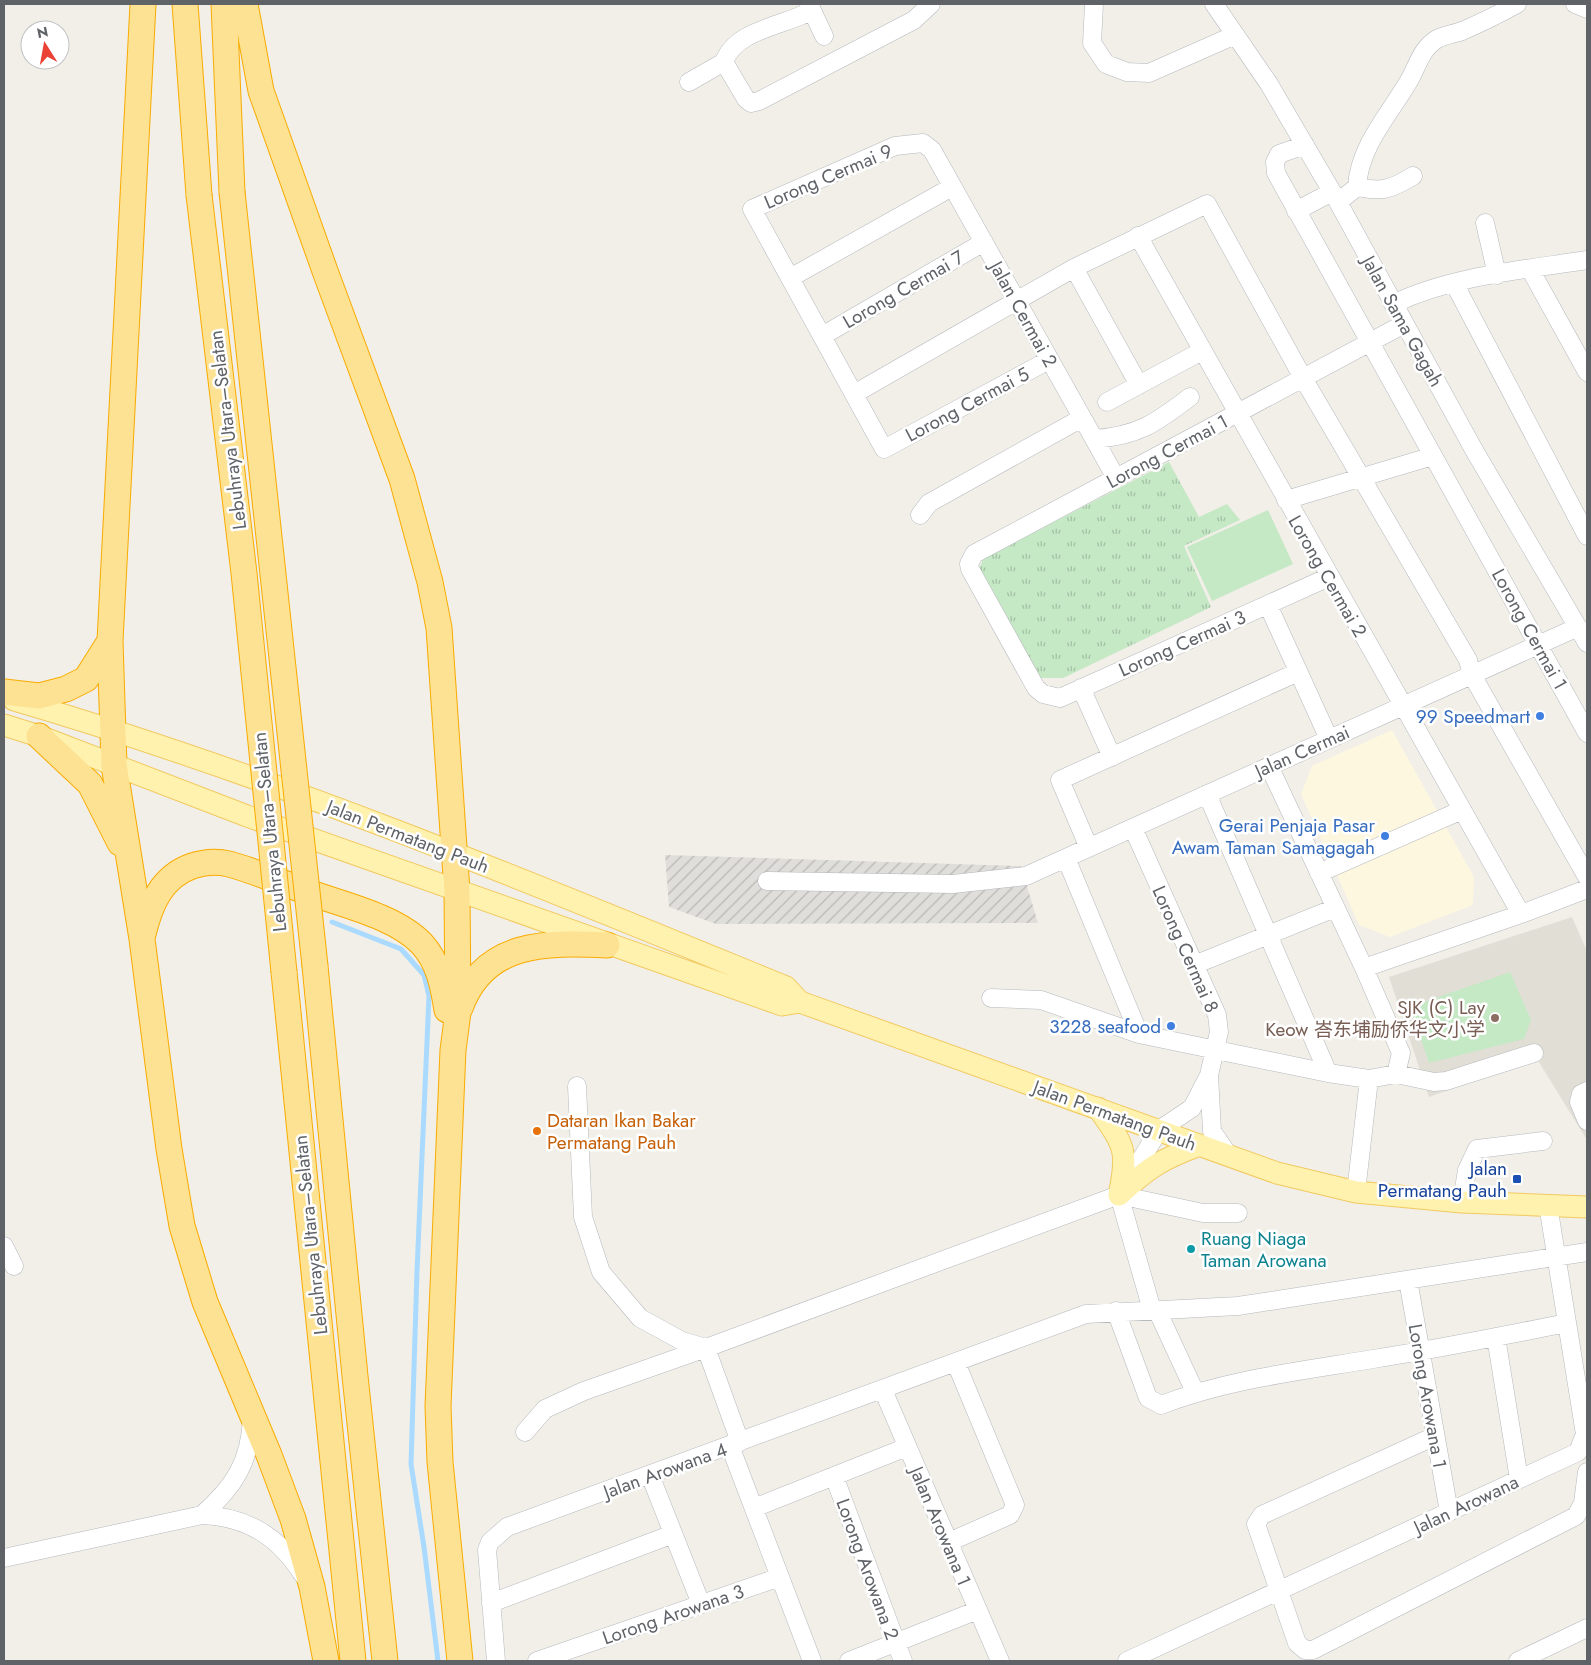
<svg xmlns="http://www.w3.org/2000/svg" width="1591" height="1665" font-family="Jost,'Noto Sans SC',sans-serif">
	<defs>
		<pattern id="industrial-furrows" width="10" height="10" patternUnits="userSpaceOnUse" patternTransform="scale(1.25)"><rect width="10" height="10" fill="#e0deda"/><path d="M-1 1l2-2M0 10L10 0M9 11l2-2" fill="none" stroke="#b9b8b5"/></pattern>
		<pattern id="grass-tufts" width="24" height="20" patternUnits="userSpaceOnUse" patternTransform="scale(1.25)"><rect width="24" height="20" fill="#c5e8c5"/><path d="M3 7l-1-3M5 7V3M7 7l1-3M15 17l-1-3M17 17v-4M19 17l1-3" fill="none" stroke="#a3c0a4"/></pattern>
	</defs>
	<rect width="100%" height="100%" fill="#f1efe8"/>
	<!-- commercial -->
	<path fill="#fef7e0" d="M1392 730 1474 877 1473 905 1390 937 1359 925 1301 794 1312 766Z"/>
	<!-- industrial -->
	<path fill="url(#industrial-furrows)" d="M665 855 1021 866 1038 923 716 924 669 907Z"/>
	<!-- education -->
	<path fill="#e1ded6" d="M1572 917 1587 951V1140L1537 1059 1429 1097 1389 977Z"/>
	<!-- grass -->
	<path fill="url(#grass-tufts)" d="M1169 462 1199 517 1227 504 1240 520 1184 546 1211 607 1063 678H1037L979 570 983 559Z"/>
	<!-- pitch -->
	<path fill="#c5e8c5" d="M1268 510 1293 564 1212 601 1187 547Z
		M1510 972 1531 1020 1524 1039 1429 1063 1410 1007Z"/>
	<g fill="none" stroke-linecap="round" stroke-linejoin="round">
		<!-- stream -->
		<path stroke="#aadaff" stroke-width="5" d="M332 922 401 949 424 975 429 996 417 1271 411 1464 424 1547 438 1661"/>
		<defs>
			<path id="minor" d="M809 4 824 36
				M1094 4 1092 43 1106 64 1127 72 1149 73 1235 35
				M1214 4 1269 84 1338 202 1474 450 1587 643
				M1575 4 1587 9
				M724 62 746 99 751 103 759 101 914 20 931 4
				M689 82 724 62C735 30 783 26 811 11
				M1305 145 1279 154 1275 162 1276 173 1587 733
				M1357 187C1382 192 1390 190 1413 176
				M1338 202 1357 187C1359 146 1390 114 1410 79 1418 64 1422 48 1437 39 1444 35 1454 34 1462 31 1481 23 1499 14 1517 4
				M1296 211 1332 192
				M1485 223 1497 275
				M1138 236 1521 914
				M1074 268 1139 385
				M1530 269 1587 372
				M790 278 952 187
				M1454 283 1587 536
				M1393 304C1452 276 1522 270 1587 260
				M822 336 984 242
				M1049 360 884 449 752 209 895 146 923 143 932 150 1116 478
				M854 394 1074 268 1207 204 1303 378 1468 660 1472 675 1587 877
				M1107 402 1202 351
				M1094 439C1138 436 1156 423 1190 397
				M1286 500 1433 456
				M920 515 929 503 1082 418
				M1329 577 1060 698 1043 694 1036 688 970 569 969 564 974 554 1404 324
				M1268 605 1329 739
				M1081 688 1112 757
				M1269 766 1364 968 1401 1053 1396 1074
				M1207 794 1328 1073
				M1133 828 1217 1015 1219 1032 1209 1075 1192 1108 1159 1130 1119 1195 1152 1310
				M1089 848 1060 780 1298 672
				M1066 858 1139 1034
				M1319 873 1462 810
				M767 881 953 884 1026 876 1578 627
				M1194 965 1335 908
				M1364 968 1521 914 1587 889
				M991 998 1041 1000 1139 1034 1328 1073 1369 1079 1396 1074 1434 1082 1446 1081 1534 1053
				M1209 1075 1212 1131 1229 1156
				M577 1086 583 1217 601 1272 640 1318 682 1341 706 1348
				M1587 1091 1581 1094 1579 1102 1587 1121
				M1356 1192 1369 1079
				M1462 1202 1467 1170 1477 1149 1543 1141
				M4 1246 14 1266
				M1408 1280 1449 1512
				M1157 1310 1195 1392
				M1116 1311 1148 1398 1161 1405C1229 1379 1301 1371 1373 1359 1438 1349 1502 1336 1567 1323
				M1496 1337 1519 1479
				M706 1348 740 1442
				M883 1390 1000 1661
				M525 1432 545 1409 584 1391 706 1348 1119 1195 1203 1213H1238
				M1435 1436 1262 1515 1256 1524 1297 1643 1305 1650H1313L1576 1516 1583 1503 1587 1472
				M730 1446 812 1661
				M650 1475 701 1604
				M834 1476 903 1661
				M754 1508 907 1447
				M202 1515C234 1487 250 1462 252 1419
				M949 1542 1010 1515 1015 1505 956 1363
				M4 1558 202 1515C248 1517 279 1537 303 1575
				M491 1603 673 1534
				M496 1661 487 1550 490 1542 507 1527 1086 1314 1238 1306 1587 1252
				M537 1661 780 1577
				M849 1661 978 1610
				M1127 1661 1578 1452 1585 1434 1548 1205
				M1518 1661 1587 1628"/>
			<path id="major" d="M14 700C277 777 532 883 786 987L800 1002 1277 1173 1356 1192 1462 1202 1587 1207
				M4 725 39 736 247 816 782 1005 800 1002
				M1098 1108C1124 1145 1129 1150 1119 1195
				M1119 1195C1149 1167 1162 1159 1200 1145"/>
			<path id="highway" d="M143 4 110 641 114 765 142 939 169 1149 182 1226 205 1302 269 1455 293 1519 312 1587 326 1661
				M185 4 199 195
				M224 4 232 192
				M245 4 261 91 325 271 402 479 430 582 439 628 457 891 458 1012 453 1050 438 1406 440 1462 460 1661
				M4 692 39 696 66 689 86 679 110 641
				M39 736 90 784 120 843
				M143 934C150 905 161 877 192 866 204 862 217 861 229 864 255 871 280 882 305 891 340 904 396 916 422 944 439 963 443 985 447 1010
				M315 966 355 1376 385 1661
				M284 972 353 1661
				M460 1008C484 941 546 942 607 945"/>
		</defs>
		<!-- minor casing -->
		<use href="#minor" stroke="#b5b8bc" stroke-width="19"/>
		<!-- major casing -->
		<use href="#major" stroke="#f2c960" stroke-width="23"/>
		<!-- highway casing -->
		<use href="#highway" stroke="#f9ab00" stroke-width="27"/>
		<!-- minor -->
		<use href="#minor" stroke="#fff" stroke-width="18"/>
		<!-- major -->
		<use href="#major" stroke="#fff2af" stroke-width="21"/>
		<!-- highway -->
		<use href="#highway" stroke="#fde293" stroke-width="25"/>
		<defs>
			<path id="highway-bridge" d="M232 192 315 966
				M199 195 244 573 284 972"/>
		</defs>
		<!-- highway-bridge casing -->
		<use href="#highway-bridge" stroke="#f9ab00" stroke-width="27" stroke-linecap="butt"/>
		<!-- highway-bridge -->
		<use href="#highway-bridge" stroke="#fde293" stroke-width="25"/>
	</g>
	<!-- markers -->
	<g fill="#3f7fe0" stroke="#fff" stroke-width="2">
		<circle cx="1540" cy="716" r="5"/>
		<circle cx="1385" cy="836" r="5"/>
		<circle cx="1171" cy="1026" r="5"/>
	</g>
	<circle fill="#8d6e63" stroke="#fff" stroke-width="2" cx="1495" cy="1018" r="5"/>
	<circle fill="#e8710a" stroke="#fff" stroke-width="2" cx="537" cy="1131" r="5"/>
	<rect fill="#1a4fb4" stroke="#fff" stroke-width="2" x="1512" y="1174" width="10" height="10" rx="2.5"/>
	<circle fill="#0f9aa8" stroke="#fff" stroke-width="2" cx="1191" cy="1249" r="5"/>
	<g text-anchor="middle" stroke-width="5" stroke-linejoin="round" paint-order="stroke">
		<!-- street labels -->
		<g font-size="19" fill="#5f6368" stroke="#fff">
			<text transform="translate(828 176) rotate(-23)" y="7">Lorong Cermai 9</text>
			<text transform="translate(903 289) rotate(-30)" y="7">Lorong Cermai 7</text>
			<text transform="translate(1024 314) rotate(61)" y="7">Jalan Cermai 2</text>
			<text transform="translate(1403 321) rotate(61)" y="7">Jalan Sama Gagah</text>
			<text transform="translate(967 404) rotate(-28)" y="7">Lorong Cermai 5</text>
			<text transform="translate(227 430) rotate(-97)" y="7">Lebuhraya Utara–Selatan</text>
			<text transform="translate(1167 451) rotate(-28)" y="7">Lorong Cermai 1</text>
			<text transform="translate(1328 576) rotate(60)" y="7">Lorong Cermai 2</text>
			<text transform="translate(1530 629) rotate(61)" y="7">Lorong Cermai 1</text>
			<text transform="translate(1182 643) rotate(-24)" y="7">Lorong Cermai 3</text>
			<text transform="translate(1302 751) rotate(-24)" y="7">Jalan Cermai</text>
			<text transform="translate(269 832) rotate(-96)" y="7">Lebuhraya Utara–Selatan</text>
			<text transform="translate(408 836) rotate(21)" y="7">Jalan Permatang Pauh</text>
			<text transform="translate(1186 949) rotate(66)" y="7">Lorong Cermai 8</text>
			<text transform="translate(1115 1115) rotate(20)" y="7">Jalan Permatang Pauh</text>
			<text transform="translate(310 1235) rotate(-96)" y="7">Lebuhraya Utara–Selatan</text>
			<text transform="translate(1428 1396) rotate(80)" y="7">Lorong Arowana 1</text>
			<text transform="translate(665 1470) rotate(-20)" y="7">Jalan Arowana 4</text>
			<text transform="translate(1466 1504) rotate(-25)" y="7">Jalan Arowana</text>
			<text transform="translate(941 1526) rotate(67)" y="7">Jalan Arowana 1</text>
			<text transform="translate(868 1569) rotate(70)" y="7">Lorong Arowana 2</text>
			<text transform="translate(673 1614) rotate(-19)" y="7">Lorong Arowana 3</text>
		</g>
		<!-- shop labels -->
		<g font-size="19" fill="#366cbe" stroke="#fff" text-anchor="end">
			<text x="1530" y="723">99 Speedmart</text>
			<text x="1375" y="832">Gerai Penjaja Pasar<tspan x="1375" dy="22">Awam Taman Samagagah</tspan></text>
			<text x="1161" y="1033">3228 seafood</text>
		</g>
		<!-- education labels -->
		<g font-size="19" fill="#785e54" stroke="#fff" text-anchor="end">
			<text x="1485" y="1014">SJK (C) Lay<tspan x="1485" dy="22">Keow 峇东埔励侨华文小学</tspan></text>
		</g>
		<!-- food labels -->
		<g font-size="19" fill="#c56008" stroke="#fff" text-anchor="start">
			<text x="547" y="1127">Dataran Ikan Bakar<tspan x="547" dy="22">Permatang Pauh</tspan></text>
		</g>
		<!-- transit labels -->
		<g font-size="19" fill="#164399" stroke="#fff" text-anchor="end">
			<text x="1507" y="1175">Jalan<tspan x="1507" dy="22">Permatang Pauh</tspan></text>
		</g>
		<!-- culture labels -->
		<g font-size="19" fill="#0d838f" stroke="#fff" text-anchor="start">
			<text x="1201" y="1245">Ruang Niaga<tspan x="1201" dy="22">Taman Arowana</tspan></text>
		</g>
	</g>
	<!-- border -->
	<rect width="1591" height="1665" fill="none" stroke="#5f6368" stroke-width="10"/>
	<!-- north arrow -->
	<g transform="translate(45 45) rotate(349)"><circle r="24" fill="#ffffff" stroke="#bfc1c3"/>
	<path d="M0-4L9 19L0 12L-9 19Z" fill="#ea4335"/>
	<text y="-8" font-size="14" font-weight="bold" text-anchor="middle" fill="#5f6368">N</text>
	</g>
</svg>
